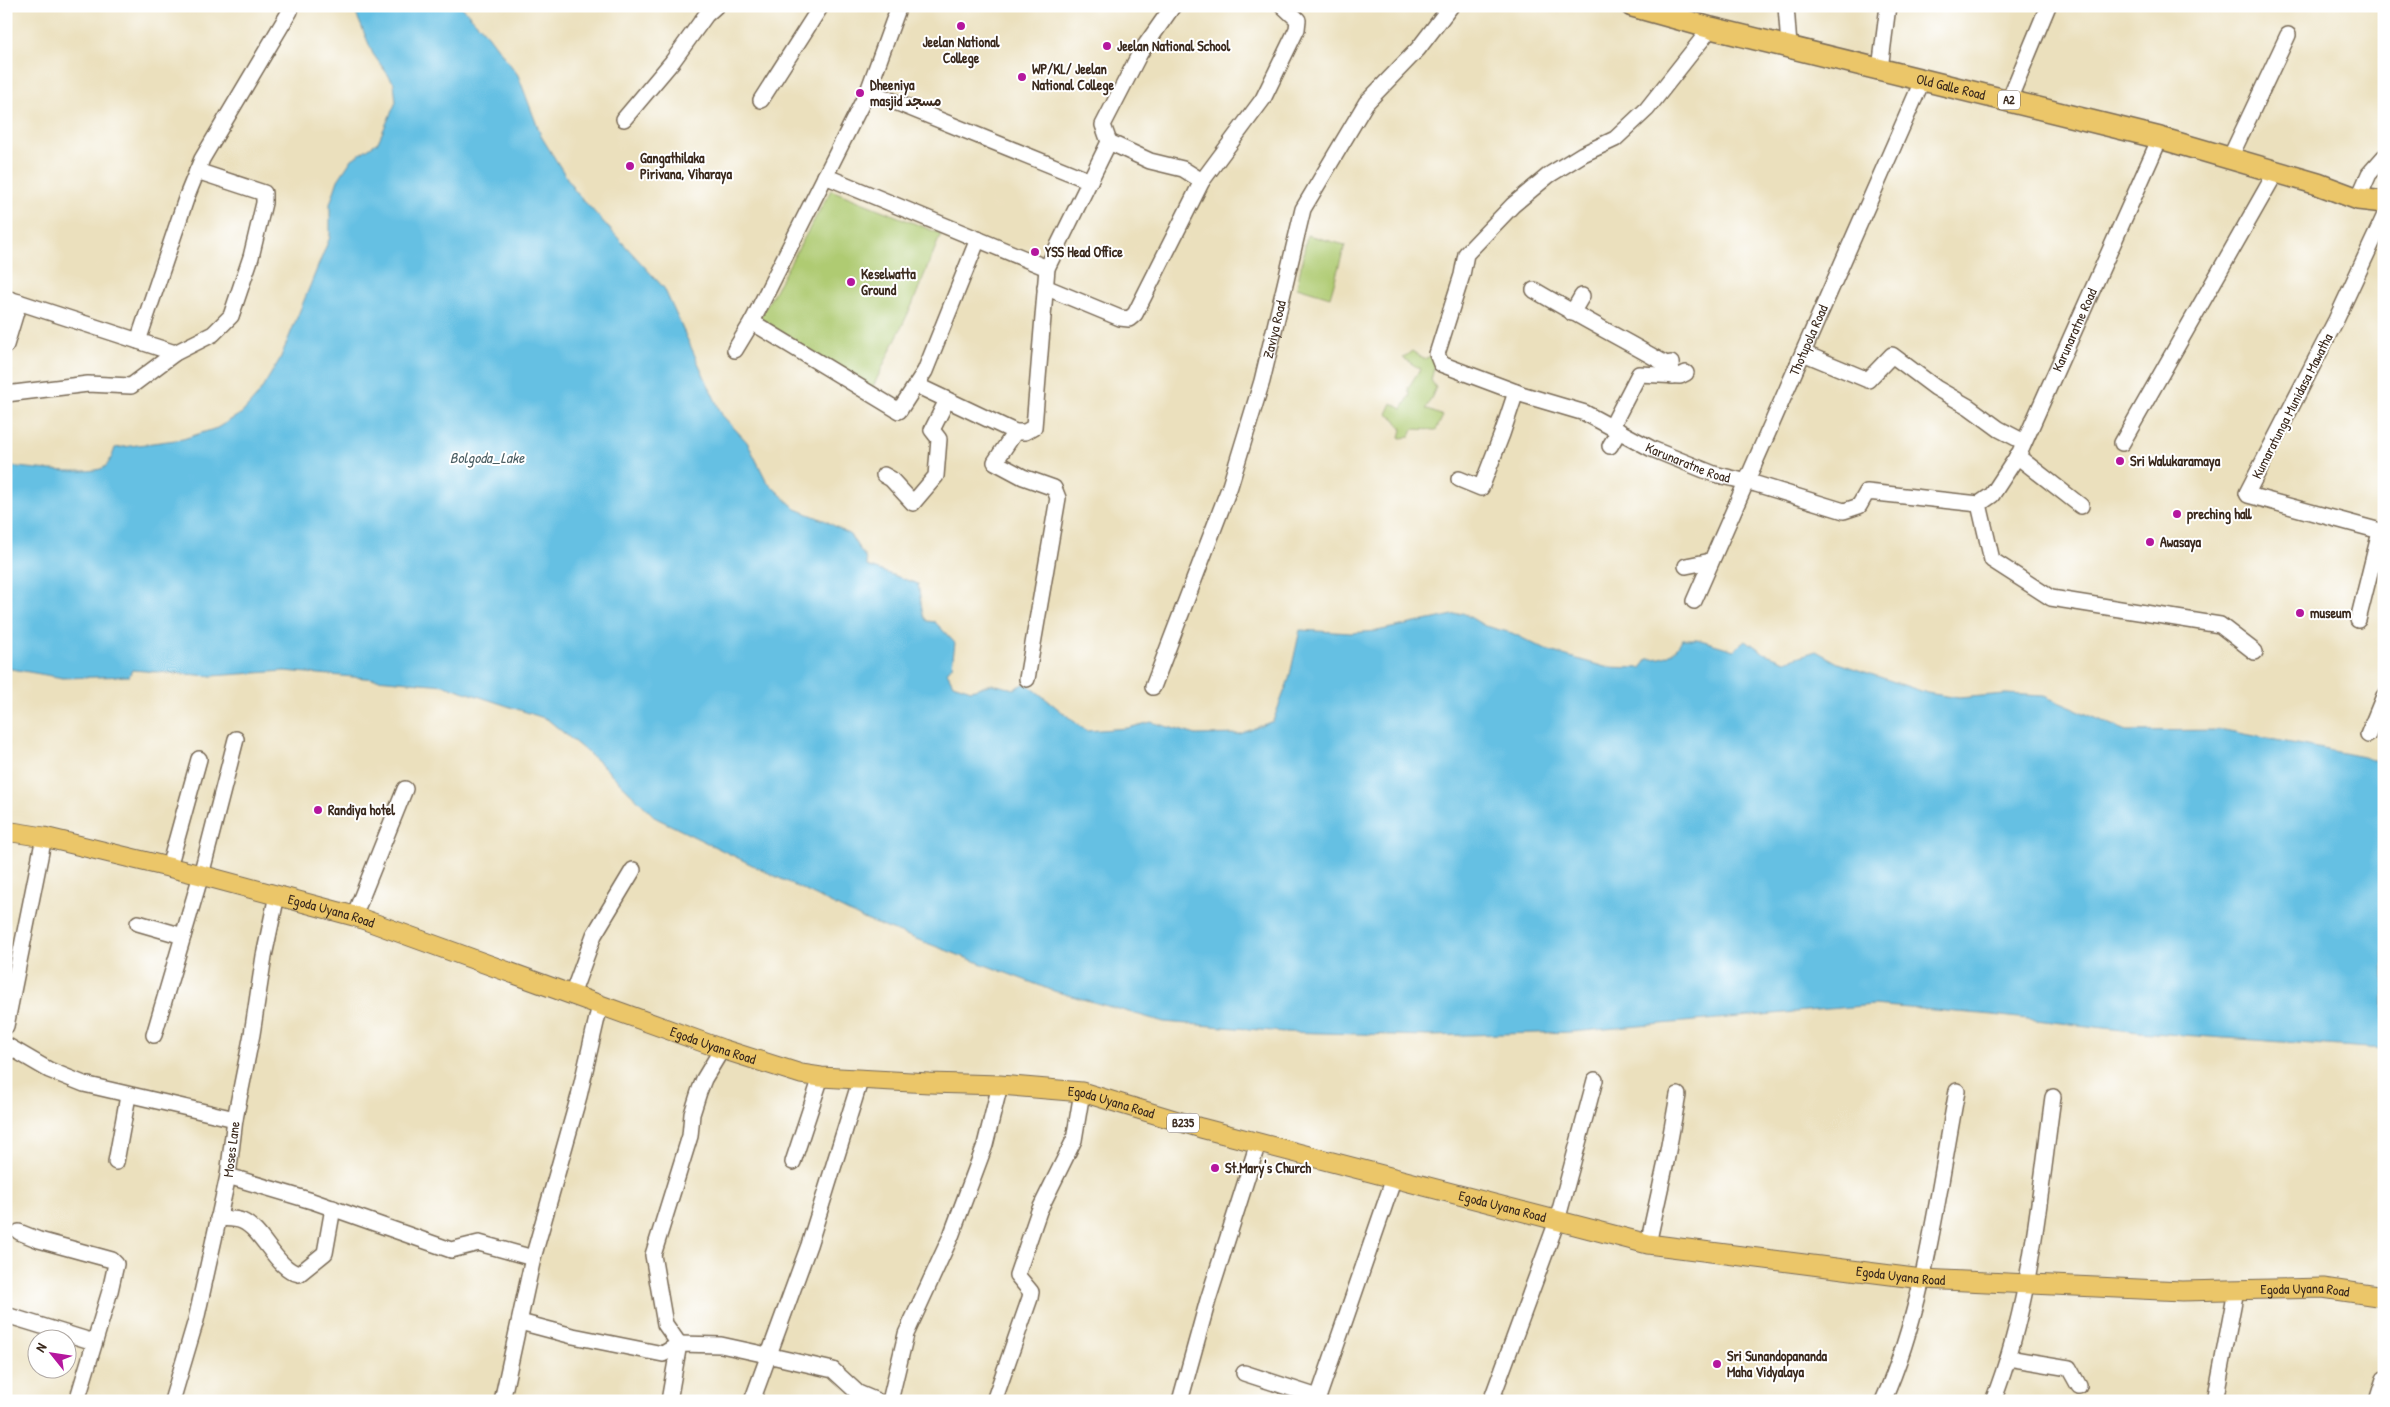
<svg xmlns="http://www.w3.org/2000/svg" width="2390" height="1407" font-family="'Patrick Hand','Playpen Sans Arabic',sans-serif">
	<rect width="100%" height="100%" fill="#fff"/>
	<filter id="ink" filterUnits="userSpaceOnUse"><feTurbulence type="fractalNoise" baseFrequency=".02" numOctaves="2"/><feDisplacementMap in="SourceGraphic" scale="10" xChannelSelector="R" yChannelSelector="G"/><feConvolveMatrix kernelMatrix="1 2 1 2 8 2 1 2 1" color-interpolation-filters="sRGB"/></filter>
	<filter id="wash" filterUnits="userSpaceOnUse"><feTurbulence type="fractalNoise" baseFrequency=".0096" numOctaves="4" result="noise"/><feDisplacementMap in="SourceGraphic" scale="20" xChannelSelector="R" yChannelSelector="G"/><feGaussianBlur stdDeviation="1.12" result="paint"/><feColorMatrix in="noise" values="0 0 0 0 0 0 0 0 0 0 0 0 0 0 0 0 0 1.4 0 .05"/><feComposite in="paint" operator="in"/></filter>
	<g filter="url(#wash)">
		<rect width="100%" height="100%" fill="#ebe0bd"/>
		<!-- green -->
		<path fill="#afcb72" stroke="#757a48" d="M831 190 941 234 912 305 872 389 758 321Z
			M1307 235 1345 245 1330 297 1297 287Z
			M1412 351 1424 359 1433 355 1435 364 1431 380 1436 388 1426 409 1443 416 1436 430 1413 429 1410 437 1400 438 1402 429 1395 419 1387 414 1392 403 1402 409 1410 395 1408 388 1420 369 1403 358Z"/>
		<!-- water -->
		<path fill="#65c0e3" stroke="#507580" d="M349 6H461L488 35 518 75 541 136 575 191 664 288 722 415 747 442 767 482 796 509 826 521 850 535 865 557 867 566 918 584 923 615 927 621 935 622 955 643 952 666 947 672 953 684 971 690 992 684 1014 689 1026 683 1086 731 1128 728 1151 722 1196 735 1240 734 1273 721 1289 679 1300 630 1351 633 1377 631 1463 613 1485 626 1512 633 1546 650 1605 667 1641 668 1648 659C1665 659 1674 655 1682 639H1697L1734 650 1746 640 1764 653 1785 661 1816 651 1838 663 1927 693 1959 698 2005 694 2044 696 2126 731 2224 730 2384 761V1049L2139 1032 1993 1015 1873 1005 1572 1032 1430 1036 1284 1032 1164 1022 1054 991 863 919 656 818 600 763 547 719 444 685 285 671 211 676 132 670 129 676 63 678 6 668V466C23 467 96 477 106 466 110 462 113 454 115 448L183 439 217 428 242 413 258 395 280 359 330 237V204L338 180 352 159 378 142 396 102 394 83 373 54 355 11Z"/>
	</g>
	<g filter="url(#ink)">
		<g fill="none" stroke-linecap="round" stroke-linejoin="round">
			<defs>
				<g id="minor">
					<path d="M1786 6 1789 46"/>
					<path id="s1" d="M1711 28 1647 109 1615 139 1583 154 1549 175 1513 205 1466 254 1462 275 1437 354 1441 364 1524 395 1585 413 1652 449 1714 474 1756 484 1844 511 1859 506 1867 492 1979 504 1992 495 2020 452 2160 138"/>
					<path d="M1880 69 1888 6"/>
					<path d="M868 91 1090 181"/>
					<path d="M761 100 821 6"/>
					<path d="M2009 100 2048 6"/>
					<path d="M624 119 672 62 706 15 716 6"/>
					<path d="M1109 142 1150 161 1183 169 1202 181"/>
					<path d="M2229 160 2288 35"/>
					<path d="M825 176 1047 268"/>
					<path d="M2358 199 2369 174 2384 157"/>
					<path d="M2384 217 2336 320 2247 493 2248 495 2384 532"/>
					<path d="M1045 287 1120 318 1129 319 1135 314 1202 181 1263 99 1297 29 1298 20 1283 6"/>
					<path d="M1534 290C1578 316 1622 339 1666 364L1671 363 1672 376"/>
					<path d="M6 298 175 353"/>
					<path d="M1572 313 1582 296"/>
					<path d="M752 322 899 411 925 371 978 239"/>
					<path d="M138 341 187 196 202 159 290 11"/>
					<path d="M6 345 19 302"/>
					<path d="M735 350 752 322 868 91 899 6"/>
					<path d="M1803 353 1868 380 1892 355 1936 388 1969 407 1999 429 2024 442"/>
					<path d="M916 385 1015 432"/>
					<path d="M6 394 88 384 131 386 175 353 213 334 231 316 251 257 264 203V193L197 171"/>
					<path d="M1612 426 1639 374 1680 376 1686 373"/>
					<path d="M2122 443 2276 172"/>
					<path d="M1610 446 1619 431"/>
					<path d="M2017 456 2081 506"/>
					<path d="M884 475 891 479 913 503 936 476 939 439 932 430 947 400"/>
					<path d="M1459 479 1481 488 1502 434 1516 392"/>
					<path d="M1979 504 1992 560 2051 598 2220 625 2255 652"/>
					<path d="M1686 566 1711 561"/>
					<path id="s2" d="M1694 601 1923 79"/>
					<path d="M2358 620 2380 532"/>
					<path d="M1027 679 1058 498 1054 488 1023 477 995 462 1015 432H1025L1034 427 1047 268 1109 142 1103 125 1140 53 1173 6"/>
					<path id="s3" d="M1153 687 1230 486 1262 381 1303 209 1366 103 1418 49 1451 6"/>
					<path d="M2368 735 2384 696"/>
					<path d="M169 867 199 759"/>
					<path d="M354 916 405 789"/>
					<path d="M138 923 183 936"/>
					<path d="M572 995 594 935 633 870"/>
					<path d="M6 1026 44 837"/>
					<path d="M154 1035 201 875 236 739"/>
					<path d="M6 1045 49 1070 84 1084 235 1119"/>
					<path d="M116 1162 128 1096"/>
					<path d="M793 1162 821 1077"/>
					<path d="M228 1176 312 1201 451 1250 479 1243 533 1258"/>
					<path d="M218 1218C225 1219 235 1218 242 1221 263 1230 276 1269 299 1274L325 1253 333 1208"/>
					<path d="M19 1232 39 1240 112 1260 116 1264 110 1291 77 1401"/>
					<path d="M1648 1244 1666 1162 1678 1095"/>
					<path d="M6 1315 94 1342"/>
					<path d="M520 1322 573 1336 663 1354 679 1344 721 1345 767 1355 833 1370 858 1393 877 1401"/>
					<path d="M2008 1358 2069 1368 2079 1386"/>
					<path d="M1244 1373 1318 1397"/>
					<path id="s4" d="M172 1401 196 1320 228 1176 235 1119 252 1034 264 956 277 895"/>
					<path d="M502 1401 533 1258 579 1096 600 1005"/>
					<path d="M669 1401 679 1344 665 1324 653 1255 690 1136 692 1114 699 1092 704 1079 722 1049"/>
					<path d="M752 1401 809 1245 861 1078"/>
					<path d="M890 1401 906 1334 951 1236 985 1145 1000 1085"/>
					<path d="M994 1401 1030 1298 1031 1292 1017 1275 1039 1211 1074 1140 1082 1092"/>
					<path d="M1180 1401 1208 1300 1258 1143"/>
					<path d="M1317 1401 1394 1178"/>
					<path d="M1491 1401 1557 1221 1595 1080"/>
					<path d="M1883 1401C1925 1307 1938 1192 1957 1091"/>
					<path d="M1993 1401C2031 1305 2039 1199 2053 1097"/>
					<path d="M2215 1401 2236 1290"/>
					<path d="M2377 1401 2384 1379"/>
				</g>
				<g id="major">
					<path id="s5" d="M6 831 44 837 201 875 354 916 722 1049 801 1074 821 1077 929 1083 1000 1085 1082 1092 1201 1128 1648 1244 1922 1279 2182 1291 2323 1288 2384 1297"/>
				</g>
				<g id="highway">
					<path id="s6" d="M1632 6 1711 28 2160 138 2318 184 2358 199 2384 202"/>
				</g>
			</defs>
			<!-- minor casing -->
			<use href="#minor" stroke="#796a56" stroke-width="18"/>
			<!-- major casing -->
			<use href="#major" stroke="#796a56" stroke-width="21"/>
			<!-- highway casing -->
			<use href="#highway" stroke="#796a56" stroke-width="24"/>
			<!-- minor -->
			<use href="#minor" stroke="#fff" stroke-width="15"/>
			<!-- major -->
			<use href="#major" stroke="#ebc669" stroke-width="19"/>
			<!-- highway -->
			<use href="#highway" stroke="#ebc669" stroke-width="21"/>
		</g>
	</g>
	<!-- markers -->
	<g fill="#b5179e" stroke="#fff" stroke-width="2">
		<circle cx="961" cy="26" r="5"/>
		<circle cx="1107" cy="46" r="5"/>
		<circle cx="1022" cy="77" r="5"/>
		<circle cx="860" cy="93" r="5"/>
		<circle cx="630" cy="166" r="5"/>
		<circle cx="1035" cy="252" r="5"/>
		<circle cx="851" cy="282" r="5"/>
		<circle cx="2120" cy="461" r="5"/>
		<circle cx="2177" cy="514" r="5"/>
		<circle cx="2150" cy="542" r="5"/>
		<circle cx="2300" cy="613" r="5"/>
		<circle cx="318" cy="810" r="5"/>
		<circle cx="1215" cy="1168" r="5"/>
		<circle cx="1717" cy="1364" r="5"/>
	</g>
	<g text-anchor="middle" stroke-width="4" stroke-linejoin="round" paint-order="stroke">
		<!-- shield labels -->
		<g fill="#fff" stroke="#766a62" stroke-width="1">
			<rect x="1998" y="90.5" width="22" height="19" rx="4"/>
			<rect x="1167" y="1113.5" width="32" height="19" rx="4"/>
		</g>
		<g font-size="12" font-weight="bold" fill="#3b2a1e">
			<text x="2009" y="104">A2</text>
			<text x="1183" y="1127">B235</text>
		</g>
		<!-- poi labels -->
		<g font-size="14" font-weight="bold" fill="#3b2a1e" stroke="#fff" text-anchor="start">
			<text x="961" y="47" text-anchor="middle">Jeelan National<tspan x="961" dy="16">College</tspan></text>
			<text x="1117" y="51">Jeelan National School</text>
			<text x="1032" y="74">WP/KL/ Jeelan<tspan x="1032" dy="16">National College</tspan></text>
			<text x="870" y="90">Dheeniya<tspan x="870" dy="16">masjid مسجد</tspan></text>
			<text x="640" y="163">Gangathilaka<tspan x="640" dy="16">Pirivana, Viharaya</tspan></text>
			<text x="1045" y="257">YSS Head Office</text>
			<text x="861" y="279">Keselwatta<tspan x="861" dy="16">Ground</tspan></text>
			<text x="2130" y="466">Sri Walukaramaya</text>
			<text x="2187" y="519">preching hall</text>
			<text x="2160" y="547">Awasaya</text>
			<text x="2310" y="618">museum</text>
			<text x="328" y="815">Randiya hotel</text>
			<text x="1225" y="1173">St.Mary's Church</text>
			<text x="1727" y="1361">Sri Sunandopananda<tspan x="1727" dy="16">Maha Vidyalaya</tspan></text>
		</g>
		<!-- street labels -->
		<g font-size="14" fill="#3b2a1e" stroke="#fff">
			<text dy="5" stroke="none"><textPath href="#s6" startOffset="329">Old Galle Road</textPath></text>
			<text dy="5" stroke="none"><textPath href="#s1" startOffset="1228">Karunaratne Road</textPath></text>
			<text dy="5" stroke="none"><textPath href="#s3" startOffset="378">Zaviya Road</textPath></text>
			<text dy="5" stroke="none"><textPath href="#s2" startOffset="285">Thotupola Road</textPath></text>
			<text transform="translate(2292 406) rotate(-63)" y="5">Kumaratunga Munidasa Mawatha</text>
			<text dy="5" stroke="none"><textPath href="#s1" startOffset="719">Karunaratne Road</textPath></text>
			<text dy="5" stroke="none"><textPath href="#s5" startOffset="335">Egoda Uyana Road</textPath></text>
			<text dy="5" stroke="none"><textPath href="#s5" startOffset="740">Egoda Uyana Road</textPath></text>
			<text dy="5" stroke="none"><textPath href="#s5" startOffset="1145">Egoda Uyana Road</textPath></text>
			<text dy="5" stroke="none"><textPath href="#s4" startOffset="259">Moses Lane</textPath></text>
			<text dy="5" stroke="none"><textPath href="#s5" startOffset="1550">Egoda Uyana Road</textPath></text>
			<text dy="5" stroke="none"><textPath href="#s5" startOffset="1955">Egoda Uyana Road</textPath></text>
			<text dy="5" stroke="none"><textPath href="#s5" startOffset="2360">Egoda Uyana Road</textPath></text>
		</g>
		<!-- water labels -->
		<g font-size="15" font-style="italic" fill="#4a5e63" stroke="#fff">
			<text x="487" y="463">Bolgoda_Lake</text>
		</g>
	</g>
	<!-- margin -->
	<rect width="2390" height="1407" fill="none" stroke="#fff" stroke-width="25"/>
	<!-- north arrow -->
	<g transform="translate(52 1354) rotate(300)"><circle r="24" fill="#ffffff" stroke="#b1aaa5"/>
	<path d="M0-4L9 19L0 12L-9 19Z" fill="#b5179e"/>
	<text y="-8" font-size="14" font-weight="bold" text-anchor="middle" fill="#3b2a1e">N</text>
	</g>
</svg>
